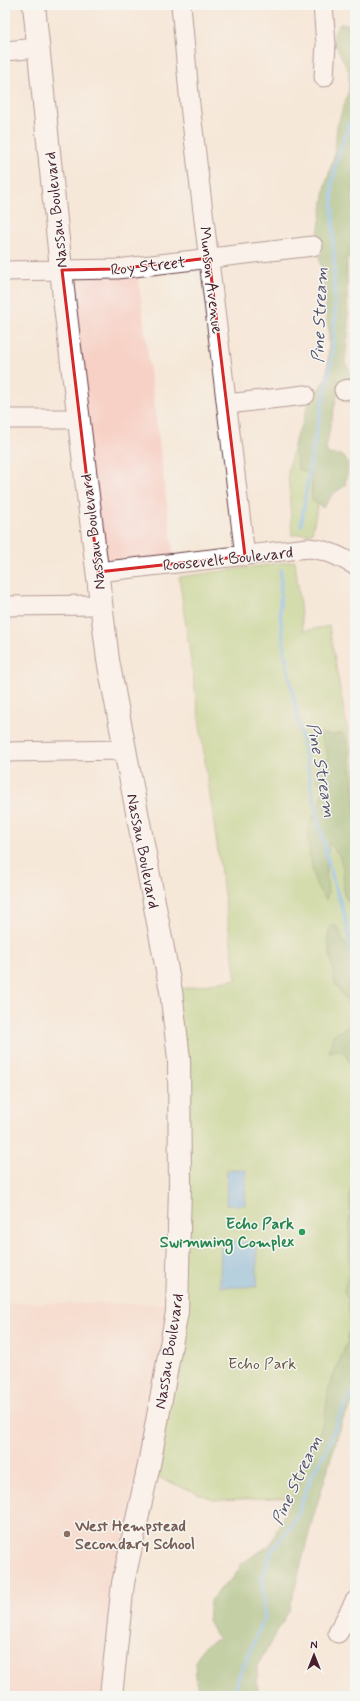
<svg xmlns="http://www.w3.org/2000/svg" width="360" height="1701" font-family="Mynerve,sans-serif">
	<rect width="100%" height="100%" fill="#f6f6f2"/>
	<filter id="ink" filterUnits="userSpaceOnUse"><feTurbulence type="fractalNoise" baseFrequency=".025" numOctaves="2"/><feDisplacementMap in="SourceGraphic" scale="8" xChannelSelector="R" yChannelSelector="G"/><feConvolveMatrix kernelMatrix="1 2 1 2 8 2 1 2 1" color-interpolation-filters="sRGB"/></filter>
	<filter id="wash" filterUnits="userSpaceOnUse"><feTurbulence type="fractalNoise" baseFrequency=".012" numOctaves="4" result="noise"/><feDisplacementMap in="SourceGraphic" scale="16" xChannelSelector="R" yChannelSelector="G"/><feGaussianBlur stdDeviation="0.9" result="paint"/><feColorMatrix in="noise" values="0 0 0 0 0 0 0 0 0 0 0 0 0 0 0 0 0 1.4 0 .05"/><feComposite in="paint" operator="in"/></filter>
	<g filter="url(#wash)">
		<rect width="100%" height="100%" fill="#f5e8d8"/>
		<!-- built -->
		<path fill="#f7d1c6" d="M137 269 174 559 100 569 65 273Z
			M5 1303 173 1304 105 1696H5Z"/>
		<!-- green -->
		<path fill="#abcf78" stroke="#7a7752" d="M294 445 298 469C319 476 309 484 312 500L318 504 312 533 292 535 288 471Z
			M295 561 303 631 329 626 355 774V1381L309 1497 215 1500 147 1473 175 1331 171 991 236 979 179 577Z"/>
		<!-- forest -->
		<path fill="#88b268" stroke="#69684a" d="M340 24H350L353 27 355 39V182L352 201 355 206V260L349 259 347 256V303L349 327 345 363 351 372 355 375V407L344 399 338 391 326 447 328 454 341 455 345 458 348 464 347 475 345 486 333 494 323 508 312 501C310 484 319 475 298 469L294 445 297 433 302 425 308 405 326 378 328 363 329 330 325 311 323 273 320 262 317 239 326 183 334 156 337 126 349 90V72L334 42V33L337 27Z
			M319 733 333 735 343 733 347 744 355 795V911L344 895 343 868 339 855 329 843 326 868 328 893 326 900C323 895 318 889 316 884 313 876 307 841 308 832 308 813 334 798 317 779L318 764 322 760 329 759Z
			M333 924 338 928 345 946 355 930V1084L352 1068 344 1052 338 1050 329 1052 333 1035 348 1027 353 1011 335 983 328 941V932Z
			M355 1171V1401L343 1419 313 1518 289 1611 257 1666 258 1690 264 1696H203C190 1674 192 1646 219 1639L214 1633 208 1620 210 1601 218 1591 234 1577 242 1563 270 1545 297 1486 324 1421 329 1387 347 1342 350 1325 348 1301 344 1290 349 1270 350 1194Z"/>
		<!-- water -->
		<path fill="#6cb3e3" stroke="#5b6987" d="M227 1170H246L245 1205H226Z
			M221 1241 257 1242V1287H220Z"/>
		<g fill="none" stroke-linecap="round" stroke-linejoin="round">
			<!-- stream -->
			<path stroke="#6cb3e3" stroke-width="4" d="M301 525 313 448 332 358 335 317 332 183 337 160 355 107
				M281 570 280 612 285 654 318 819 332 876 346 920 355 972
				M238 1696 237 1681 265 1617 262 1579 271 1552 295 1521 311 1477 326 1451 341 1413 355 1389"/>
		</g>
	</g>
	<g filter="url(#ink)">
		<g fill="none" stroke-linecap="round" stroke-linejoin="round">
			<defs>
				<path id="minor" d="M181 5 190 105 245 556
					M323 5 326 44 324 77
					M5 51 38 48
					M5 271 117 269 313 246
					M344 390 355 388
					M227 404 305 395
					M5 419H79
					M98 572 308 548C326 549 340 557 355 565
					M5 606 101 605
					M5 752 125 750
					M338 1633 355 1601"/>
				<path id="major" d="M34 5 64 298 108 660 171 991 179 1059 180 1186 177 1312 149 1465 123 1583 111 1696"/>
			</defs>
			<!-- minor casing -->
			<use href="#minor" stroke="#643d45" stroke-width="21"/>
			<!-- major casing -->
			<use href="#major" stroke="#643d45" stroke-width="24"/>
			<!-- minor -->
			<use href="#minor" stroke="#fff" stroke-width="19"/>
			<!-- major -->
			<use href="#major" stroke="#fff" stroke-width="22"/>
		</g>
	</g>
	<!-- marked area -->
	<path d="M0 0H360V1701H0ZM209 258 245 556 98 572 62 270 117 269Z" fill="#f5e8d8" fill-opacity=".55" fill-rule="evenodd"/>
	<path fill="none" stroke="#d62828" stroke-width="3" stroke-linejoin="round" d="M209 258 245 556 98 572 62 270 117 269Z"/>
	<!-- markers -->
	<circle fill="#2e9e5b" stroke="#f6f6f2" stroke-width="1.5" cx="302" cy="1232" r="4"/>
	<circle fill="#8d6e63" stroke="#f6f6f2" stroke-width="1.5" cx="67" cy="1534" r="4"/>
	<g text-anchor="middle" stroke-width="3" stroke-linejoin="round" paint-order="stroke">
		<!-- street labels -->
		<g font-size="16" fill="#4a1f2b" stroke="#f6f6f2">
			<text transform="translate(55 210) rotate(-96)" y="6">Nassau Boulevard</text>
			<text transform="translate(148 265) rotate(-6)" y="6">Roy Street</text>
			<text transform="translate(212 280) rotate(83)" y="6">Munson Avenue</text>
			<text transform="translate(92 532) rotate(-97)" y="6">Nassau Boulevard</text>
			<text transform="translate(228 558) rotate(-6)" y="6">Roosevelt Boulevard</text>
			<text transform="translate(144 851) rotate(79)" y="6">Nassau Boulevard</text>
			<text transform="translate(168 1351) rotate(-81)" y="6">Nassau Boulevard</text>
		</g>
		<!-- leisure labels -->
		<g font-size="16" font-weight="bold" fill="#27864d" stroke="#f6f6f2" text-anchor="end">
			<text x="294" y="1229">Echo Park<tspan x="294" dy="18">Swimming Complex</tspan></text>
		</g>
		<!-- park labels -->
		<g font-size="16" fill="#675442" stroke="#f6f6f2">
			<text x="262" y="1369">Echo Park</text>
		</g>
		<!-- education labels -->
		<g font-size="16" font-weight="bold" fill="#785e54" stroke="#f6f6f2" text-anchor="start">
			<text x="75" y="1531">West Hempstead<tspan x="75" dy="18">Secondary School</tspan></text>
		</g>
		<!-- water labels -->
		<g font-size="17" font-style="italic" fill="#56536b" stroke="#f6f6f2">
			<text transform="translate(319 315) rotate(-88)" y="6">Pine Stream</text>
			<text transform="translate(322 770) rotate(79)" y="6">Pine Stream</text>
			<text transform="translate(296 1480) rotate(-65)" y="6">Pine Stream</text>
		</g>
	</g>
	<!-- margin -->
	<rect width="360" height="1701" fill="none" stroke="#f6f6f2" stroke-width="20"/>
	<!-- north arrow -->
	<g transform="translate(314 1655)" stroke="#f6f6f2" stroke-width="3" paint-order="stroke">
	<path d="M0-3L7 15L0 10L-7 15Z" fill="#4a1f2b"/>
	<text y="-6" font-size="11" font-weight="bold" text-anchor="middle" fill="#4a1f2b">N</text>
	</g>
</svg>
